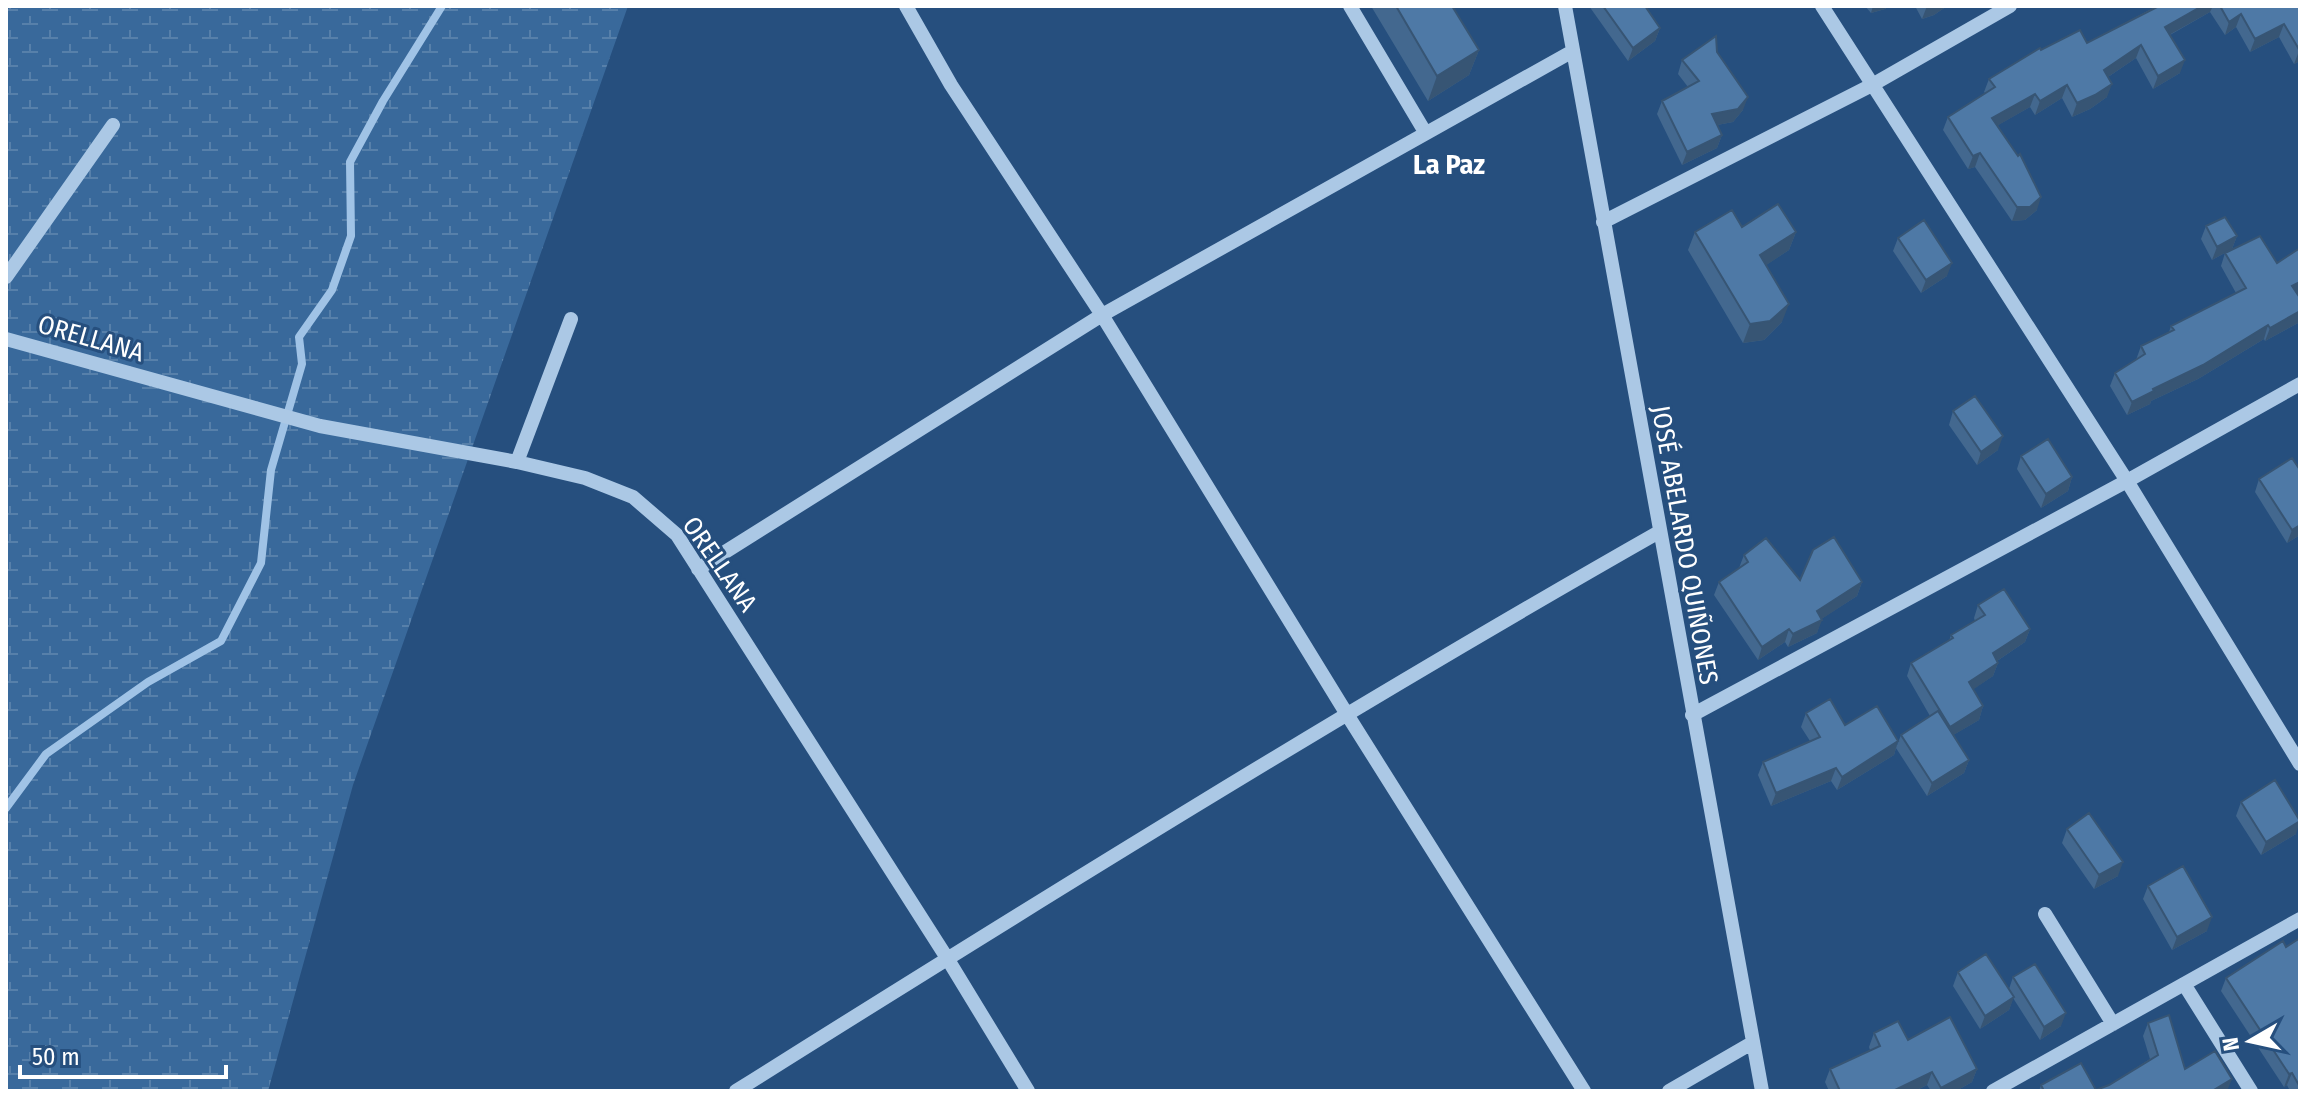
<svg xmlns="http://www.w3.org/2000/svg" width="2306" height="1097" font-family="'Fira Sans Condensed',sans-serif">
	<defs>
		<pattern id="wetland-marsh" width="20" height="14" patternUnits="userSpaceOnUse" patternTransform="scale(2)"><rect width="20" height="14" fill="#39699b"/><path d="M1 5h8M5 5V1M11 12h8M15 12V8" fill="none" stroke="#5780aa"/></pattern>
	</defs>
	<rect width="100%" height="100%" fill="#264f7e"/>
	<!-- wetland -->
	<path fill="url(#wetland-marsh)" d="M6 6H628L353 785 268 1091H6Z"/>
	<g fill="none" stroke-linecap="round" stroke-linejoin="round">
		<!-- stream -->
		<path stroke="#a0c3e6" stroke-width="8" d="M6 808 46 754 148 682 221 641 261 563 271 470 302 364 299 337 332 290 351 236 350 162 383 101 442 6"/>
		<!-- minor -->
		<path stroke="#abc8e5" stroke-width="14" d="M906 6 951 85 1102 315 1348 716 1584 1091
			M1350 6 1425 132
			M1565 6 1762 1091
			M1822 6 2127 481 2300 764
			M1603 222 1872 85 2010 6
			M6 277 113 125
			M6 339 320 426 517 462 585 478 633 497 677 535 947 958 1028 1091
			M517 462 571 319
			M698 569 1102 315 1573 51
			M1692 715 2127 481 2300 384
			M2045 914 2113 1024
			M2184 984 2251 1091
			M736 1091C1040 900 1346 710 1659 532
			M1669 1091 1752 1043
			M1993 1091 2300 919"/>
	</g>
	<!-- wall -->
	<path fill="#43688f" d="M1371 6H1452L1479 50 1469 75 1428 101Z
		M1589 6H1645L1660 28 1655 41 1628 61Z
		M1865 6H1888L1885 9 1871 13Z
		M1915 6H1947L1934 15 1922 19Z
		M2157 6H2300V61L2294 64 2279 37 2250 52 2236 27 2225 35 2210 12 2170 35 2180 73 2153 89 2136 58 2108 77 2107 97 2090 109 2072 117 2062 98 2035 115 2030 107 1998 125 2037 210 2025 220 2012 221 1975 167 1968 169 1943 130 1948 117 1985 93 1984 92 1989 79 2041 50 2087 43Z
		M1717 52 1743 110 1733 122 1717 125 1722 135 1717 148 1682 165 1657 114 1662 101 1688 87 1678 74 1682 60Z
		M2206 226 2237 236 2232 249 2212 260 2201 239Z
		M1742 227 1796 232 1789 250 1766 265 1782 322 1764 340 1743 343 1688 250 1695 232Z
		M1898 238 1947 276 1921 293 1893 251Z
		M2225 253 2277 263 2300 292 2297 294 2300 298V322L2265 341 2264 339 2198 379 2151 401 2150 404 2127 415 2110 386 2115 373 2136 360 2141 346 2169 332 2171 326 2236 293 2221 266Z
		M1953 411 1998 450 1977 465 1949 425Z
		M2021 456 2072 477 2068 491 2041 508 2017 469Z
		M2300 470V535L2287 543 2255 492 2259 479Z
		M1744 555 1800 580 1862 582 1857 596 1821 619 1817 633 1788 647 1785 642 1758 660 1714 595 1719 582 1739 568Z
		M1978 605 2030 629 2025 642 1997 661 1998 663 1993 676 1973 689 1983 706 1979 720 1953 735 1969 760 1964 773 1927 796 1896 748 1901 735 1930 716 1907 676 1911 663 1949 641 1951 635 1975 621 1974 618Z
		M1806 713 1898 741 1894 755 1837 790 1831 781 1771 806 1758 775 1763 762 1810 741 1801 727Z
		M2241 802 2296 834 2261 855 2236 816Z
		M2067 829 2118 876 2094 889 2062 843Z
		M2148 886 2207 931 2172 950 2143 899Z
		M2300 938V1091H2290L2287 1085 2284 1087 2221 991 2226 978 2286 947Z
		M1958 972 2009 989 2013 977 2061 1026 2040 1040 2013 998 2009 1010 1980 1029 1953 986Z
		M2148 1023 2185 1069 2227 1091H2039L2041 1085 2096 1090 2109 1085 2150 1059 2143 1036Z
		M1874 1033 1908 1040 1977 1069 1972 1082 1956 1091H1931L1927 1085 1915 1091H1829L1825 1082 1830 1069 1870 1050 1869 1047Z"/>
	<!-- shaded-wall -->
	<path fill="#375574" d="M1873 6H1888L1885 9 1871 13Z
		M1927 6H1947L1934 15 1922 19Z
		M2202 6H2213L2210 12 2160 40 2165 27Z
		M2241 14 2236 27 2225 35 2229 22Z
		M2284 24 2279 37 2250 52 2255 39Z
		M1660 28 1655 41 1628 61 1633 48Z
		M2141 45 2136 58 2099 83 2104 70Z
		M1479 50 1469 75 1428 101 1437 76Z
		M2299 51 2300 61 2294 64Z
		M2185 60 2180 73 2153 89 2158 76Z
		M2112 84 2107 97 2090 109 2072 117 2077 103Z
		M2067 85 2062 98 2035 115 2040 101Z
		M2035 94 2030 107 1988 131 1992 118Z
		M1748 97 1743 110 1733 122 1707 127 1712 114Z
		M1722 135 1717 148 1682 165 1687 152Z
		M1980 153 1975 167 1968 169 1973 156Z
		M2041 197 2037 210 2025 220 2012 221 2017 207Z
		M1796 232 1789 250 1753 274 1760 255Z
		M2237 236 2232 249 2212 260 2217 247Z
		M1952 263 1947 276 1921 293 1926 280Z
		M2300 282V292L2287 300 2292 286Z
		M1789 304 1782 322 1764 340 1743 343 1750 324Z
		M2300 311V322L2265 341 2270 328Z
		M2268 325 2264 339 2198 379 2151 401 2150 404 2127 415 2132 402 2153 389Z
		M2003 436 1998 450 1977 465 1981 452Z
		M2072 477 2068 491 2041 508 2046 494Z
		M2300 525V535L2287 543 2292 530Z
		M1862 582 1857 596 1814 624 1822 620 1817 633 1788 647 1793 634 1817 611Z
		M1789 629 1785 642 1758 660 1762 647Z
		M2030 629 2025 642 1988 667 1993 653Z
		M1998 663 1993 676 1964 696 1969 682Z
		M1983 706 1979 720 1945 740 1950 727Z
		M1898 741 1894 755 1837 790 1842 777Z
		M1969 760 1964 773 1927 796 1932 783Z
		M1836 768 1831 781 1771 806 1776 793Z
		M2300 821 2296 834 2261 855 2266 842Z
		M2123 862 2118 876 2094 889 2099 875Z
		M2212 917 2207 931 2172 950 2177 937Z
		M2014 997 2009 1010 1980 1029 1985 1016Z
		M2066 1013 2061 1026 2040 1040 2044 1027Z
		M1977 1069 1972 1082 1956 1091H1940L1941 1088Z
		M1932 1072 1927 1085 1915 1091H1893Z
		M2292 1073 2287 1085 2284 1087 2289 1074Z
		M2232 1079 2227 1091H2212Z"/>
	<!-- building -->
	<path fill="#4e79a6" stroke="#375574" stroke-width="2" d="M1396 6H1452L1479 50 1437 76Z
		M1603 6H1645L1660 28 1633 48Z
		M2159 6H2202L2165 27 2185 60 2158 76 2141 45 2104 70 2112 84 2095 95 2077 103 2067 85 2040 101 2035 94 1992 118 2018 156 2020 154 2041 197 2030 207H2017L1980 153 1973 156 1948 117 1995 87 1989 79 2040 48 2041 50 2080 30 2087 43Z
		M2220 6H2300V51L2284 24 2255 39 2241 14 2229 22Z
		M1716 36 1717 52 1748 97 1738 109 1712 114 1722 135 1687 152 1662 101 1699 81 1682 60Z
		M1778 204 1796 232 1760 255 1789 304 1770 321 1750 324 1695 232 1732 210 1742 227Z
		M2225 217 2237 236 2217 247 2206 226Z
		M1924 220 1952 263 1926 280 1898 238Z
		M2260 236 2277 263 2300 248V282L2292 286 2300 298V311L2270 328 2268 325 2203 365 2153 389 2154 391 2132 402 2115 373 2145 354 2141 346 2174 330 2171 326 2246 288 2225 253Z
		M1975 396 2003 436 1981 452 1953 411Z
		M2048 439 2072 477 2046 494 2021 456Z
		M2292 458 2300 470V525L2292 530 2259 479Z
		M1834 537 1862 582 1817 611 1822 620 1793 634 1789 629 1762 647 1719 582 1748 562 1744 555 1766 538 1800 580 1813 550Z
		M2004 589 2030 629 1993 653 1998 663 1969 682 1983 706 1950 727 1911 663 1953 638 1951 635 1985 615 1978 605Z
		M1830 699 1845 725 1877 706 1898 741 1842 777 1836 768 1776 793 1763 762 1820 737 1806 713Z
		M1938 711 1969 760 1932 783 1901 735Z
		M2275 780 2300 821 2266 842 2241 802Z
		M2089 813 2123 862 2099 875 2067 829Z
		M2183 866 2212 917 2177 937 2148 886Z
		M2300 938V1087L2292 1073 2289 1074 2226 978 2283 941 2286 947Z
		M1986 954 2014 997 1985 1016 1958 972Z
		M2035 964 2066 1013 2044 1027 2013 977Z
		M2169 1015 2185 1069 2215 1051 2232 1079 2212 1091H2041L2043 1089 2041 1085 2081 1063 2096 1090 2109 1085 2158 1055 2148 1023Z
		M1950 1017 1977 1069 1941 1088 1932 1072 1893 1091H1840L1830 1069 1880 1046 1874 1033 1898 1021 1908 1040Z"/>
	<g text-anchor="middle" stroke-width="6" stroke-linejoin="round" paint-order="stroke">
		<!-- street labels -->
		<g font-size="26" fill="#fff" stroke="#264f7e">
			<text transform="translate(91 338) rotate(16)" y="9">ORELLANA</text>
			<text transform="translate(1685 545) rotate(80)" y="9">JOSÉ ABELARDO QUIÑONES</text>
			<text transform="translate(720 564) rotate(55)" y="9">ORELLANA</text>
		</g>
		<!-- neighbourhood labels -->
		<g font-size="28" font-weight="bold" fill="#fff" stroke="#264f7e">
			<text x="1449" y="174">La Paz</text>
		</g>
	</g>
	<!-- border -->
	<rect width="2306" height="1097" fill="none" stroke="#ffffff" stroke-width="16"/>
	<!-- north arrow -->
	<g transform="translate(2250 1041) rotate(261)" stroke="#264f7e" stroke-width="6" paint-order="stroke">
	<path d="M0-6L14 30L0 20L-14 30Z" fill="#ffffff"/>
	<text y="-12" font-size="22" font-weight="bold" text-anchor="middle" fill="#ffffff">N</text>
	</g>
	<!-- scale -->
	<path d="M20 1065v12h206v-12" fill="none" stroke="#ffffff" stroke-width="4"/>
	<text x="32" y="1065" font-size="24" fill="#ffffff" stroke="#264f7e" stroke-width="6" paint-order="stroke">50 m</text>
</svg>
